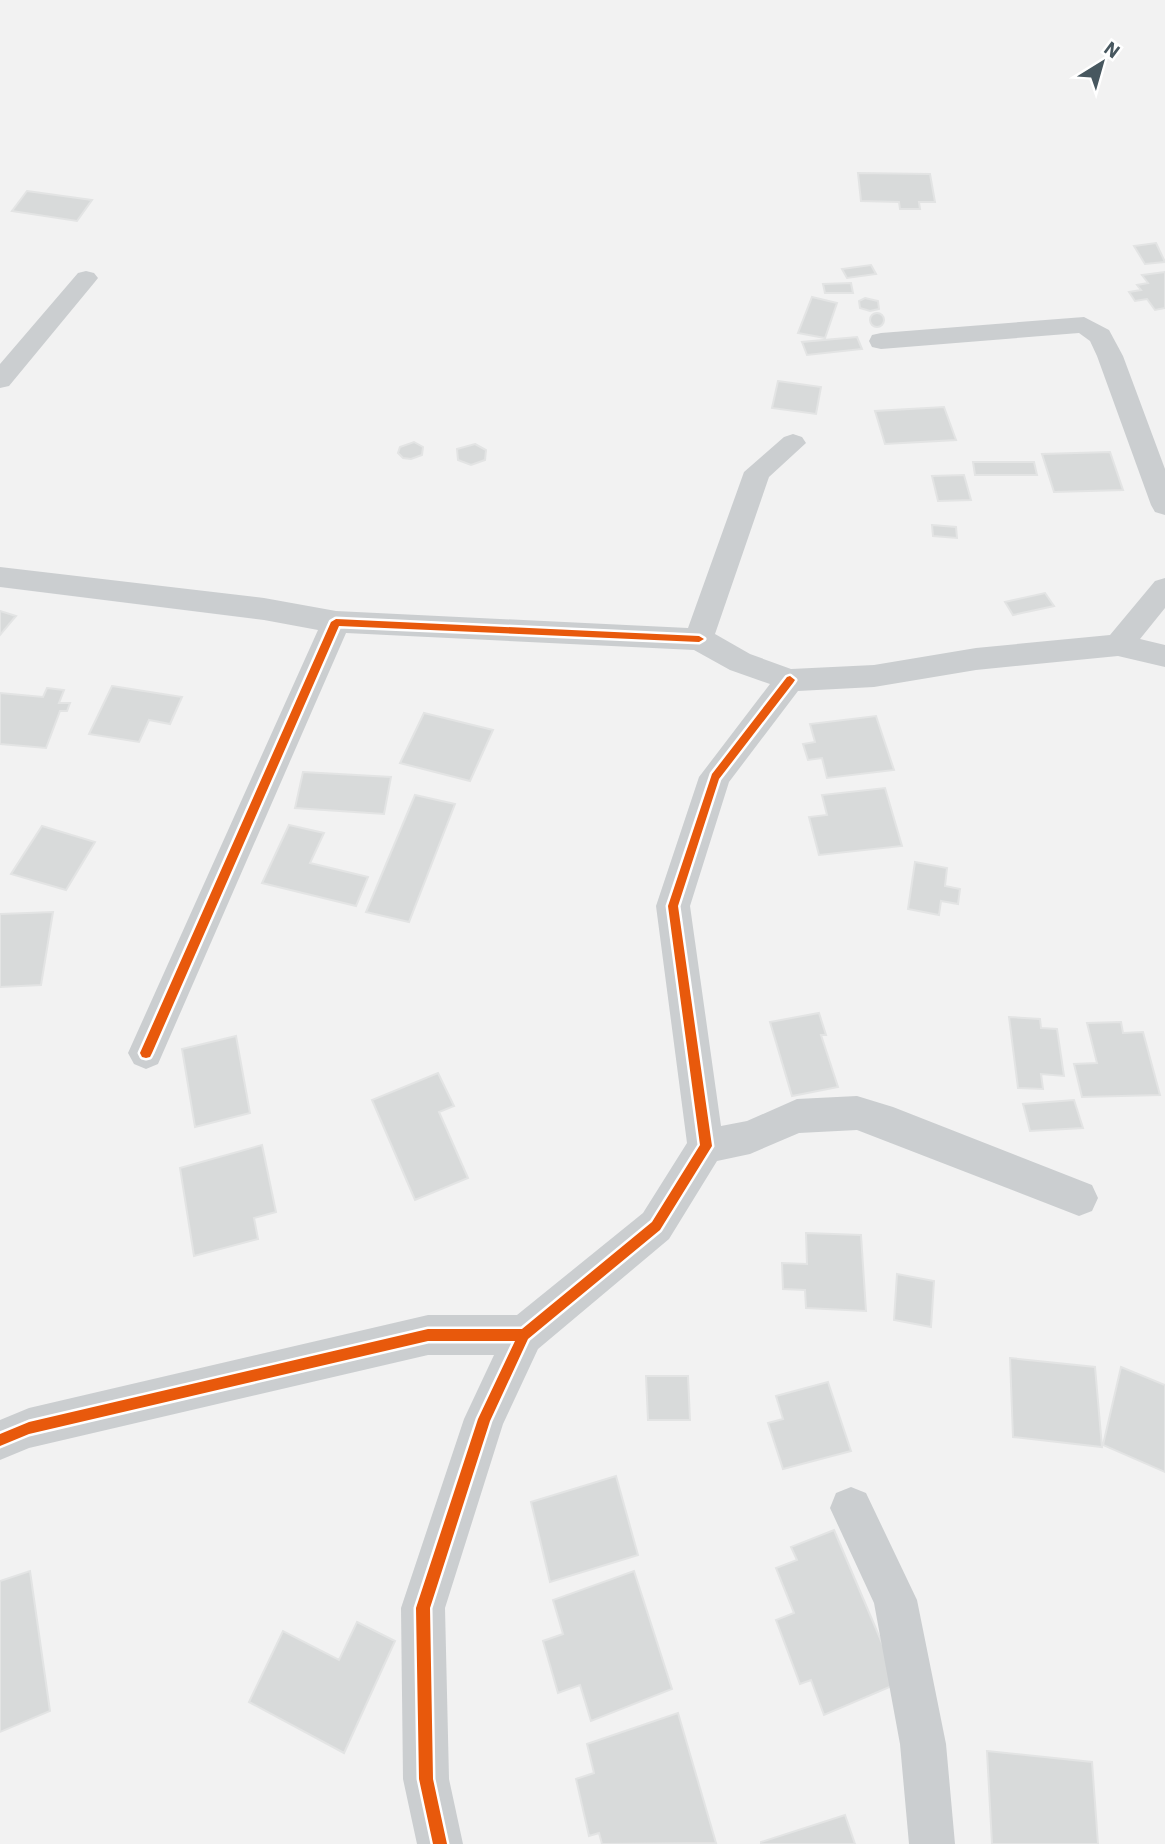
<svg xmlns="http://www.w3.org/2000/svg" width="1165" height="1844" font-family="'IBM Plex Sans',sans-serif">
	<rect width="100%" height="100%" fill="#f2f2f2"/>
	<!-- building -->
	<path fill="#d8dada" stroke="#e3e4e4" stroke-width="2" d="M858 173 930 174 935 202H919L920 209H900L899 202 861 201Z
		M27 191 92 200 77 221 12 211Z
		M1156 243 1165 262 1145 264 1134 246Z
		M871 265 876 274 847 278 842 269Z
		M1165 272V308L1155 310 1147 299 1135 301 1129 292 1141 290 1137 285 1148 283 1142 275Z
		M851 283 853 293H825L823 284Z
		M812 297 837 303 825 338 798 333Z
		M865 298 878 301 879 309 870 311 860 308 859 301Z
		M870 320a7 7 0 1 1 14 0a7 7 0 1 1-14 0Z
		M857 337 862 349 807 355 802 342Z
		M778 381 821 387 816 414 772 408Z
		M944 407 956 440 885 444 875 411Z
		M414 442 423 447 422 455 411 459 403 458 398 453 400 447Z
		M475 444 486 450 485 460 471 465 458 460 457 449Z
		M1110 452 1123 490 1054 492 1042 454Z
		M973 462H1034L1037 475H975Z
		M964 475 971 500 938 501 932 476Z
		M932 525 956 527 957 538 933 536Z
		M1045 593 1054 606 1013 615 1005 602Z
		M0 611 16 616 0 635Z
		M112 686 182 697 170 724 149 720 139 742 89 734Z
		M47 688 64 690 59 703H70L67 711H60L46 748 0 744V693L43 697Z
		M424 713 493 730 470 781 400 763Z
		M876 716 894 770 827 778 822 758 808 760 803 744 815 742 810 724Z
		M303 772 391 777 384 814 295 808Z
		M885 788 902 846 819 855 809 817 827 815 822 795Z
		M415 795 455 804 409 922 366 912Z
		M289 825 324 833 310 863 368 877 356 906 262 883Z
		M42 826 95 842 66 890 11 874Z
		M915 862 947 868 945 886 960 889 958 904 941 901 939 915 908 909Z
		M53 912 41 985 0 987V914Z
		M819 1013 826 1035H821L838 1087 792 1096 770 1022Z
		M1009 1017 1040 1019 1041 1028 1057 1029 1064 1076 1041 1074 1043 1089 1018 1088Z
		M1121 1022 1123 1033 1143 1032 1160 1095 1082 1097 1074 1064 1097 1063 1087 1023Z
		M236 1036 250 1113 195 1127 182 1049Z
		M438 1073 454 1106 439 1112 468 1178 415 1200 372 1100Z
		M1074 1100 1083 1128 1030 1131 1023 1104Z
		M262 1145 276 1212 254 1218 258 1239 194 1256 180 1168Z
		M806 1233 861 1235 866 1311 806 1308 805 1290 783 1289 782 1263 807 1264Z
		M897 1274 934 1281 931 1327 894 1320Z
		M1010 1358 1095 1367 1102 1447 1013 1437Z
		M1121 1367 1165 1385V1472L1103 1445Z
		M646 1376H688L690 1420H648Z
		M828 1382 851 1451 783 1469 768 1423 783 1419 776 1396Z
		M616 1476 638 1555 550 1582 531 1502Z
		M834 1530 899 1683 824 1715 811 1680 800 1684 776 1620 794 1613 776 1568 797 1560 791 1547Z
		M30 1571 50 1711 0 1732V1581Z
		M634 1571 672 1689 591 1721 580 1685 558 1693 543 1641 563 1634 553 1600Z
		M357 1622 395 1641 344 1753 249 1702 283 1631 339 1660Z
		M678 1713 716 1843 602 1844 599 1833 589 1836 576 1779 594 1773 587 1744Z
		M987 1751 1092 1762 1098 1844H992Z
		M845 1815 855 1844H761V1842Z"/>
	<g fill="none" stroke-linecap="round" stroke-linejoin="round">
		<!-- minor -->
		<path fill="#cbced0" fill-rule="evenodd" d="M86 271 94 273 98 278 94 283 9 386 0 388V364L78 273Z
			M1084 317 1109 330 1123 356 1165 469V515L1155 512 1151 505 1097 356 1090 341 1079 333 881 349 872 347 869 341 872 335 881 333Z
			M793 434 802 437 806 443 769 477 715 634 750 654 791 669 874 665 976 648 1110 635 1155 581 1165 578V608L1140 639 1165 645V667L1118 656 976 670 874 687 798 691 729 782 690 906 721 1126 747 1121 797 1099 857 1096 893 1107 1092 1185 1098 1198 1092 1211 1079 1216 857 1130 799 1133 750 1154 717 1161 669 1239 538 1349 503 1424 445 1608 449 1779 463 1844H417L403 1779 401 1608 464 1419 494 1355H428L29 1448 0 1460V1420L29 1408 428 1315H517L643 1213 687 1143 656 906 699 777 770 684 730 670 694 650 346 633 158 1064 146 1069 134 1064 128 1053 318 630 264 620 0 587V567L264 598 336 611 688 628 744 472 784 437Z
			M851 1487 866 1493 917 1600 946 1744 955 1844H909L900 1744 874 1603 830 1508 836 1493Z"/>
		<defs>
			<path id="cycleway" d="M336 619 699 636 704 639 699 642 339 626 152 1053 150 1057 146 1058 142 1057 140 1053 331 622Z
				M790 676 795 680 793 683 719 779 678 906 712 1146 660 1230 528 1339 490 1421 430 1608 433 1779 447 1844H433L419 1779 416 1608 478 1419 515 1341H428L29 1434 0 1446V1434L29 1422 428 1329H522L652 1222 700 1145 668 906 712 774 787 677Z"/>
		</defs>
		<!-- cycleway casing -->
		<use href="#cycleway" stroke="#fff" stroke-width="5"/>
		<!-- cycleway -->
		<use href="#cycleway" fill="#e8590c" fill-rule="evenodd"/>
	</g>
	<!-- north arrow -->
	<g transform="translate(1102 63) rotate(37)" stroke="#ffffff" stroke-width="5" paint-order="stroke">
	<path d="M0-5L12 26L0 18L-12 26Z" fill="#47575f"/>
	<text y="-10" font-size="19" font-weight="bold" text-anchor="middle" fill="#47575f">N</text>
	</g>
</svg>
